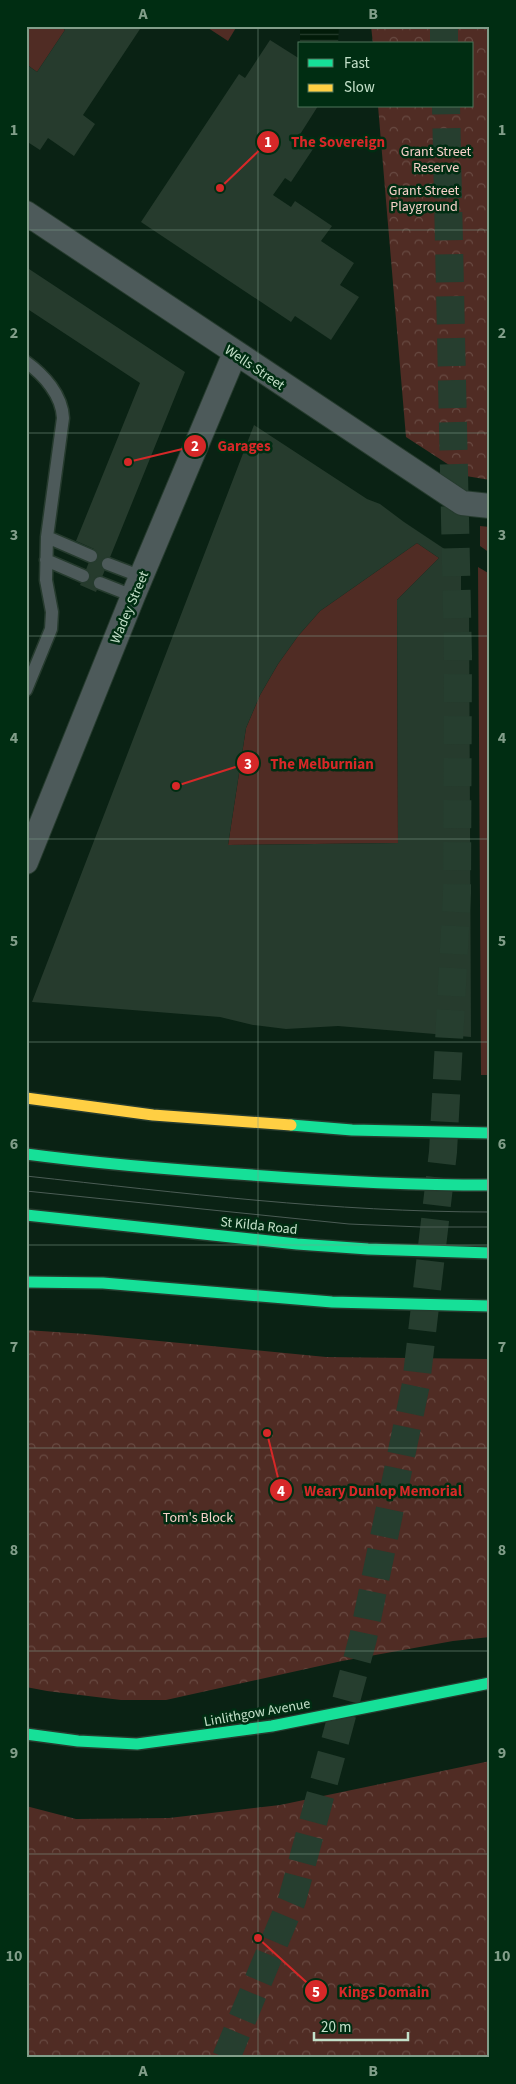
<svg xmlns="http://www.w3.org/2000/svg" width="516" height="2084" font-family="'Source Sans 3',sans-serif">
	<defs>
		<pattern id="park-crowns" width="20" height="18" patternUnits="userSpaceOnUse" patternTransform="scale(1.25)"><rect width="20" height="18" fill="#502c24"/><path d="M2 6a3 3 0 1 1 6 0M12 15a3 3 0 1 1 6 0" fill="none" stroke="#684a42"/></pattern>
		<pattern id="water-rules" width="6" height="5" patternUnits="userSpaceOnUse" patternTransform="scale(1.25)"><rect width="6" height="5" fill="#021b09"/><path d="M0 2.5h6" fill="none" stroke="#253c2c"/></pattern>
	</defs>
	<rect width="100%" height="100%" fill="#0a2214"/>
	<!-- green -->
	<path fill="#502c24" d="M26 26H60L65 30 37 72 26 64Z
		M205 26H237L228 41Z
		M480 526 490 527V553L480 546Z
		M417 543 439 558 397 600 398 843 228 845 246 728 260 695 278 664 298 636 320 611Z
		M478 567 490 574V1075H481Z"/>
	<!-- park -->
	<path fill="url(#park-crowns)" d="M371 26H490V480L466 476 406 437 378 106H472V44H373Z
		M26 1330 86 1334 326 1357 490 1359V1637L453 1641 342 1661 166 1700H121L47 1691 26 1687Z
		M490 1761V2058H26V1806L76 1819 169 1818 280 1805Z"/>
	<!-- water -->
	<path fill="url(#water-rules)" d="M300 26H339L338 44 300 42Z"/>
	<!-- building -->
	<path fill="#263b2d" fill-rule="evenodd" d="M60 26H142L83 115 95 124 74 156 48 138 40 150 26 141V64L37 72 65 30Z
		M270 40 300 59V106H318L299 136 315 146 291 182 285 178 273 195 291 207 295 201 332 226 321 241 354 263 340 285 359 297 331 340 295 316 291 322 141 222 239 74 245 78Z
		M26 267 185 372 96 592 80 585 94 549 76 541 140 383 26 308Z
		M254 425 367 499 380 504 404 522 461 560V601H469L471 1037 338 1026 286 1029 253 1025 220 1017 32 1002ZM417 543 439 558 397 600 398 843 228 845 246 728 260 695 278 664 298 636 320 611Z"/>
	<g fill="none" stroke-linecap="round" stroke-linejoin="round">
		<!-- highway-tunnel -->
		<path stroke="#263e2f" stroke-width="28" stroke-dasharray="28 14" stroke-linecap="butt" d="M444 26V44
			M226 2058 292 1900 363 1638 416 1384 443 1152 457 893 458 656 446 106"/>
		<defs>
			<path id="lane" d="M26 362C44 375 62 395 63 418L47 537 46 580 52 612 51 629 26 690
				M47 537 91 556
				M46 560 83 576
				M108 564 142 577
				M100 583 133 596"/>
			<path id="street" d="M26 213 462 503 490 506
				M26 862 133 596 235 353"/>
			<path id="fast" d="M291 1125 352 1130 490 1133
				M26 1154C101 1164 176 1170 252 1175 331 1181 411 1185 490 1185
				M26 1215 297 1244 368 1249 490 1253
				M26 1282 103 1283 332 1302 490 1306
				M26 1734 78 1741 137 1744 272 1726 490 1683"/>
			<path id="slow" d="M26 1098 153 1115 291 1125"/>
		</defs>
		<!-- lane casing -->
		<use href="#lane" stroke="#263b2e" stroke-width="15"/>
		<!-- street casing -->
		<use href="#street" stroke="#263b2e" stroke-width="26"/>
		<!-- fast casing -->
		<use href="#fast" stroke="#263b2e" stroke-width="14"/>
		<!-- slow casing -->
		<use href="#slow" stroke="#263b2e" stroke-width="14"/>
		<!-- lane -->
		<use href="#lane" stroke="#4d5a5a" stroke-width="12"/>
		<!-- street -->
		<use href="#street" stroke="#4d5a5a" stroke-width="24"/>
		<!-- fast -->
		<use href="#fast" stroke="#16e098" stroke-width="11"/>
		<!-- slow -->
		<use href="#slow" stroke="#ffcf43" stroke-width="11"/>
		<!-- tram -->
		<path stroke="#4b5c55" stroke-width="1" d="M26 1176C181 1193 334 1212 490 1212
			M26 1191 349 1224 421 1227H490"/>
	</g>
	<!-- grid -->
	<path fill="none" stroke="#829e8a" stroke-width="1" stroke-opacity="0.55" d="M258 26V2058M26 230H490M26 433H490M26 636H490M26 839H490M26 1042H490M26 1245H490M26 1448H490M26 1651H490M26 1854H490"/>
	<g text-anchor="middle" stroke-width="5" stroke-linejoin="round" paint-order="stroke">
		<!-- park labels -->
		<g font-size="14" fill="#f7d1c9" stroke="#002d12">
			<text x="436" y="156">Grant Street<tspan x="436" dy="16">Reserve</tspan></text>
			<text x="424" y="195">Grant Street<tspan x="424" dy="16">Playground</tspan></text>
			<text x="198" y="1522">Tom's Block</text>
		</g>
		<!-- street labels -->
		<g font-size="14" fill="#c3e0c9" stroke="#002d12">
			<text transform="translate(255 367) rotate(34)" y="5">Wells Street</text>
			<text transform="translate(129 607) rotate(-67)" y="5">Wadey Street</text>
			<text transform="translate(259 1225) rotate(6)" y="5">St Kilda Road</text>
			<text transform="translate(257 1712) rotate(-10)" y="5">Linlithgow Avenue</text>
		</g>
	</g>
	<!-- callouts -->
	<path fill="none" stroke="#d62828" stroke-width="2" d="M220 188L268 142M128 462L195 446M176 786L248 763M267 1433L281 1490M258 1938L316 1991"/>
	<g fill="#d62828" stroke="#002d12" stroke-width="2">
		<circle cx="220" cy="188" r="5"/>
		<circle cx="128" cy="462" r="5"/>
		<circle cx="176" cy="786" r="5"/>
		<circle cx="267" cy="1433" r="5"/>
		<circle cx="258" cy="1938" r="5"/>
		<circle cx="268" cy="142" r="12"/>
		<circle cx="195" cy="446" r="12"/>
		<circle cx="248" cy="763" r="12"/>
		<circle cx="281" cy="1490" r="12"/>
		<circle cx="316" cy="1991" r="12"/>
	</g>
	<g font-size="15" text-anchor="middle" font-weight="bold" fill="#fff">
		<text x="268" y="147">1</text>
		<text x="195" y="451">2</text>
		<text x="248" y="769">3</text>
		<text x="281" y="1496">4</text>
		<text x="316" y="1997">5</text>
	</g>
	<g font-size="15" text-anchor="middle" font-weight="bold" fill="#d62828" stroke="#002d12" stroke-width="5" stroke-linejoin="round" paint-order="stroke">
		<text x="338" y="147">The Sovereign</text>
		<text x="244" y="451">Garages</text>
		<text x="322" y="769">The Melburnian</text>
		<text x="383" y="1496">Weary Dunlop Memorial</text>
		<text x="384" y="1997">Kings Domain</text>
	</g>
	<!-- border -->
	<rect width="516" height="2084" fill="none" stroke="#002d12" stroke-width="55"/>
	<!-- legend -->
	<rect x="298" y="42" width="175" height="65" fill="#002d12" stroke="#4e755b"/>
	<rect x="308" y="59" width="25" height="8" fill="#16e098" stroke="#4e755b"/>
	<text x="344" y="68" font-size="15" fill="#c3e0c9">Fast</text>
	<rect x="308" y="84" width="25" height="8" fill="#ffcf43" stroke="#4e755b"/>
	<text x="344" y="92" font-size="15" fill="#c3e0c9">Slow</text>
	<!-- scale -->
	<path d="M314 2032v8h94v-8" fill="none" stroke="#c3e0c9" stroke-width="2.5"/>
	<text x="321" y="2032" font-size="15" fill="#c3e0c9" stroke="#002d12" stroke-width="4" paint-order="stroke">20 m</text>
	<rect x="28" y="28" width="460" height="2028" fill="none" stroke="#829e8a" stroke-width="2"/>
	<g font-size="16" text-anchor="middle" font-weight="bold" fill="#829e8a">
		<text x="143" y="19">A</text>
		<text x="373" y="19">B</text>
		<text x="14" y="135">1</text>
		<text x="502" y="135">1</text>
		<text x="14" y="338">2</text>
		<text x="502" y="338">2</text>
		<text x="14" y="540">3</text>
		<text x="502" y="540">3</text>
		<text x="14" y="743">4</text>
		<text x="502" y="743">4</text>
		<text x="14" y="946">5</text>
		<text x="502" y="946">5</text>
		<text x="14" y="1149">6</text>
		<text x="502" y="1149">6</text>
		<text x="14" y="1352">7</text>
		<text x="502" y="1352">7</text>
		<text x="14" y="1555">8</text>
		<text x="502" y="1555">8</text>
		<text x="14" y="1758">9</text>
		<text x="502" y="1758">9</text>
		<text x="14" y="1961">10</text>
		<text x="502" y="1961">10</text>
		<text x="143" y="2076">A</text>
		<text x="373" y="2076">B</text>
	</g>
</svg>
